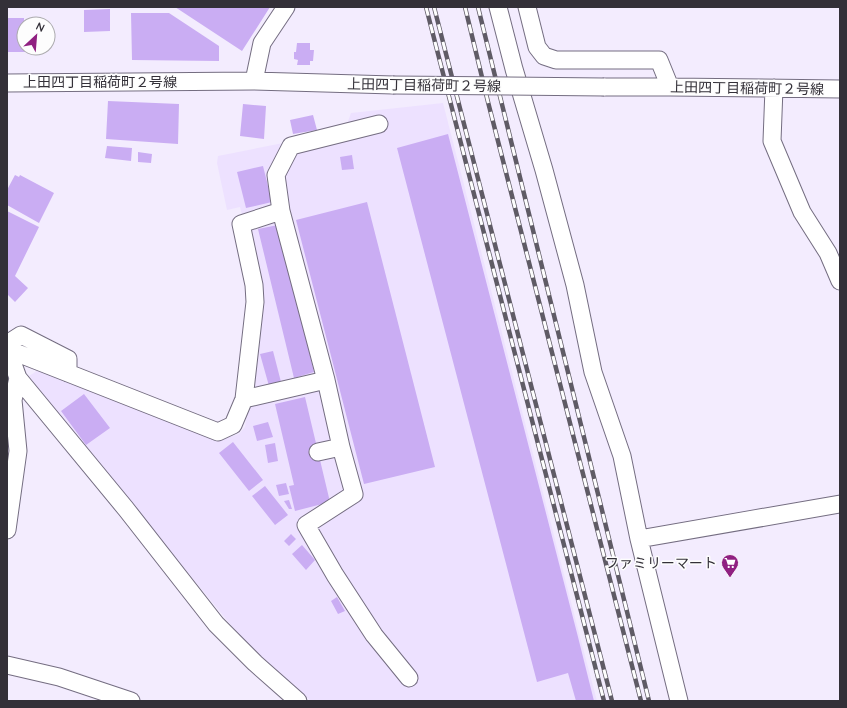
<svg xmlns="http://www.w3.org/2000/svg" width="847" height="708" font-family="Quicksand,'Noto Sans JP',sans-serif">
	<rect width="100%" height="100%" fill="#f3ecfe"/>
	<!-- built -->
	<path fill="#ede1ff" d="M443 103 580 637 597 701H311L244 641 57 413 29 376 40 369 223 439 239 434 245 427 250 392 253 259 240 207 227 210 217 163 218 156 283 143 346 127 351 113Z"/>
	<!-- building -->
	<path fill="#caadf3" d="M175 7H270L242 51Z
		M110 9V31L84 32V10Z
		M131 13H169L219 46V61L132 60Z
		M7 18H24L25 52H7Z
		M297 43H310V50H314L313 61H310V65H297L298 60 294 59V52H296Z
		M108 101 179 104 178 144 106 139Z
		M243 104 266 106 264 139 240 136Z
		M313 115 317 130 293 134 290 120Z
		M448 134 578 637 594 701H576L568 673 537 682 397 148Z
		M107 146 132 148 131 161 105 158Z
		M138 152 152 154 151 163 138 162Z
		M352 155 354 169 342 170 340 157Z
		M263 166 272 202 246 208 237 172Z
		M15 175 19 177 20 175 54 193 39 223 7 205V190Z
		M367 202 435 467 364 484 296 220Z
		M7 211 39 227 15 276 28 288 15 302 7 294Z
		M278 225 314 372 294 378 258 229Z
		M273 351 281 382 269 386 260 354Z
		M84 394 110 428 86 445 61 411Z
		M305 397 330 502 295 511 289 486 294 485 275 404Z
		M268 422 273 437 257 441 253 426Z
		M233 442 263 480 249 491 219 453Z
		M275 443 278 461 268 463 265 445Z
		M286 483 289 494 279 496 276 485Z
		M265 486 288 515 275 525 252 496Z
		M289 500 292 509H289L284 501Z
		M291 534 296 539 289 546 284 541Z
		M302 545 315 560 306 570 292 554Z
		M337 597 345 611 338 614 331 601Z"/>
	<g fill="none" stroke-linecap="round" stroke-linejoin="round">
		<defs>
			<path id="minor" d="M498 7 514 69 544 170 575 285 593 372 622 456 639 539 679 701
				M527 7 537 47 544 56 556 60H659L670 87
				M254 81 262 43 286 7
				M7 83 254 81 393 85
				M604 87H670L840 89
				M774 88 772 141 802 212 828 253 840 281
				M7 344 21 335 68 359V373
				M7 349 218 432 233 425 244 399 255 302 254 285 241 224 281 211 276 175 291 146 379 124
				M7 358 13 364 18 378 126 509 216 624 255 663 298 701
				M244 399 326 380 281 211
				M341 447 354 494 306 525 335 575 374 635 409 678
				M318 452 341 447 326 380
				M7 530 18 451 13 400 18 378
				M639 539 840 504
				M7 665 59 677 131 701"/>
		</defs>
		<!-- minor casing -->
		<use href="#minor" stroke="#746d81" stroke-width="19"/>
		<!-- minor -->
		<use href="#minor" stroke="#fff" stroke-width="17"/>
		<defs>
			<path id="rail" d="M426 7 604 701
				M434 7 612 701
				M465 7 488 102 641 701
				M478 7 649 701"/>
		</defs>
		<!-- rail casing -->
		<use href="#rail" stroke="#5f5b65" stroke-width="4.5"/>
		<!-- rail -->
		<use href="#rail" stroke="#fdfdfd" stroke-width="3" stroke-dasharray="9" stroke-linecap="butt"/>
		<defs>
			<path id="minor-bridge" d="M393 85 604 87"/>
		</defs>
		<!-- minor-bridge casing -->
		<use href="#minor-bridge" stroke="#746d81" stroke-width="19" stroke-linecap="butt"/>
		<!-- minor-bridge -->
		<use href="#minor-bridge" stroke="#fff" stroke-width="17"/>
	</g>
	<!-- icons -->
	<defs>
		<symbol id="supermarket-pin" viewBox="-11 -11 22 30"><path d="M0 17L-7.5 6A9.5 9.5 0 1 1 7.5 6Z" fill="#902081" stroke="#fdfdfd"/><path d="M-6-5.5h2.5l.6 2H6L4.5 2H-2.5L-4.4-4H-6ZM-1.5 3.2a1.3 1.3 0 1 0 .1 0ZM3 3.2a1.3 1.3 0 1 0 .1 0Z" fill="#fff"/></symbol>
	</defs>
	<g fill-rule="evenodd">
		<use href="#supermarket-pin" x="720" y="553" width="20" height="27"/>
	</g>
	<g text-anchor="middle" stroke-width="3" stroke-linejoin="round" paint-order="stroke">
		<!-- street labels -->
		<g font-size="14" fill="#333038" stroke="#fdfdfd">
			<text x="100" y="87">上田四丁目稲荷町２号線</text>
			<text transform="translate(424 85) rotate(1)" y="5">上田四丁目稲荷町２号線</text>
			<text transform="translate(747 88) rotate(1)" y="5">上田四丁目稲荷町２号線</text>
		</g>
		<!-- poi labels -->
		<g font-size="14" fill="#333038" stroke="#fdfdfd" text-anchor="end">
			<text x="717" y="568">ファミリーマート</text>
		</g>
	</g>
	<!-- border -->
	<rect width="847" height="708" fill="none" stroke="#333038" stroke-width="16"/>
	<!-- north arrow -->
	<g transform="translate(36 36) rotate(26)"><circle r="19" fill="#fdfdfd" stroke="#acabae"/>
	<path d="M0-3L7 15L0 10L-7 15Z" fill="#902081"/>
	<text y="-6" font-size="11" font-weight="bold" text-anchor="middle" fill="#333038">N</text>
	</g>
</svg>
